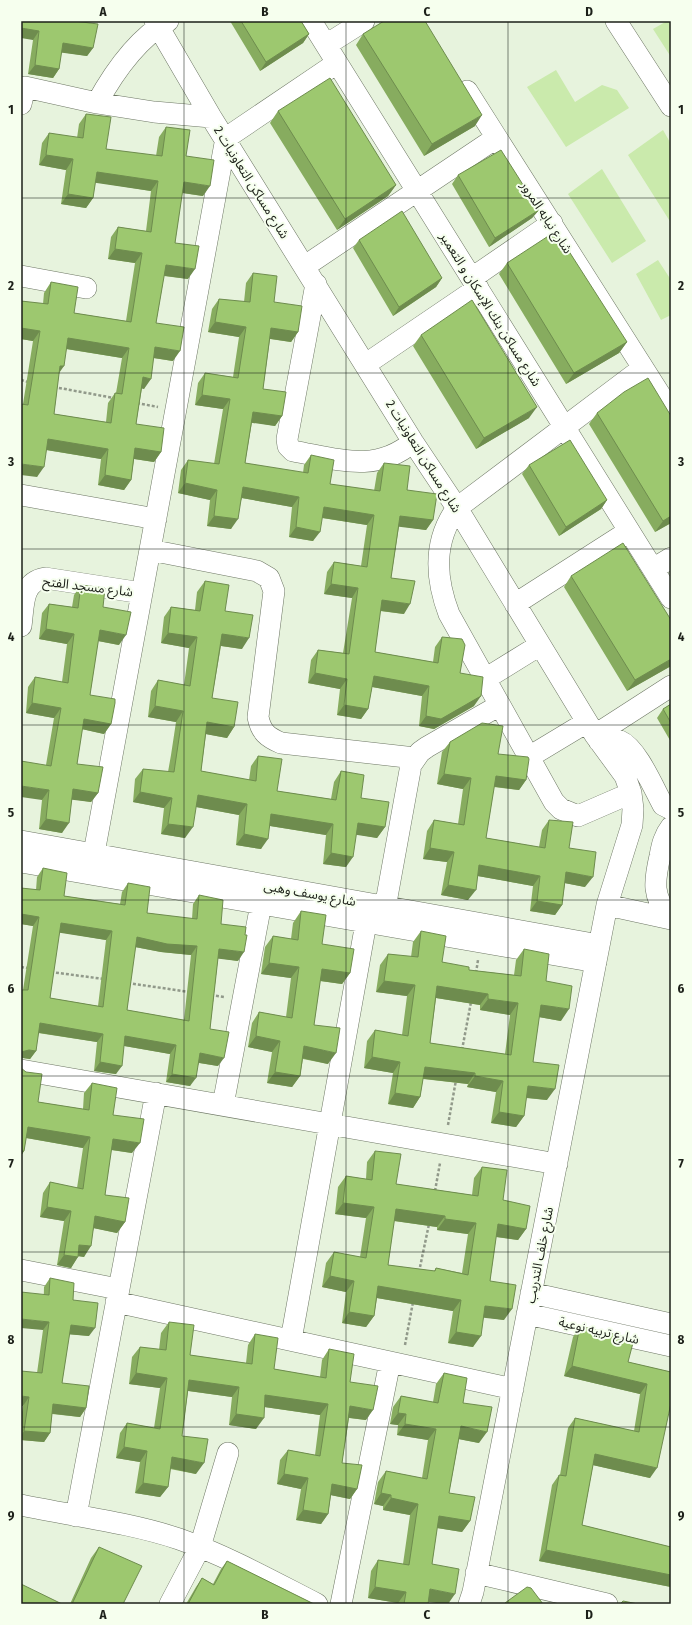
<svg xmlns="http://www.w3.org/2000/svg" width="692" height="1625" font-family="'Fira Sans Condensed','Noto Sans Arabic',sans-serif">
	<rect width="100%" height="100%" fill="#e7f3dd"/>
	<!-- green -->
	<path fill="#caeaac" d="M667 21H671V57L653 29Z
		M556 70 575 102 602 85 617 90 629 108 566 147 527 87Z
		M663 130 671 144V223L628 155Z
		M602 169 646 241 612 263 568 194Z
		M658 260 671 280V315L661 320 636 274Z"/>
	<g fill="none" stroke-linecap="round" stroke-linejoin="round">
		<defs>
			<path id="minor" d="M155 21 211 117 413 442 457 508 595 735 625 776 631 793 633 809 632 825 607 905 473 1592 469 1604
				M311 21 671 598
				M616 21 671 106
				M326 45 364 21
				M467 91 671 412
				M97 103C114 72 137 39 168 21
				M21 104 25 87 97 103 154 112 211 117
				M305 266 496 138
				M21 276 86 288
				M472 278 552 223
				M316 284 287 439 288 446 293 451C337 459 375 474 413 442
				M366 364 478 288
				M21 495 156 519
				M150 550 257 571 269 578 274 591 258 717C261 732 267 737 281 743L415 758
				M653 569 671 558
				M515 604 629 531
				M21 626C24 606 21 582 45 578L142 593
				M485 679 540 645
				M595 735 671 686
				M599 741C606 739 613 738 620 741 637 748 654 789 663 805L671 809
				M529 757 587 722
				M631 793 578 816 561 809 554 802 449 614C435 577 433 541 457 508L643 368
				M21 841 599 945
				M94 853 226 138 337 63
				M21 862 596 962
				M607 905 671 919
				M670 918C652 896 654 882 660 856 662 845 664 836 671 827
				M383 919 411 765 420 752 427 747 500 705
				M21 1070 557 1164
				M223 1105 261 904
				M21 1270 118 1289
				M531 1293 671 1324
				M116 1302 513 1389
				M527 1314 671 1346
				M291 1340 366 923
				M21 1505C73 1516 128 1522 179 1539 227 1556 272 1581 317 1604
				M76 1516 156 1093
				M476 1573 607 1604
				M170 1604 200 1547 228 1453
				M341 1604 390 1362"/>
		</defs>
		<!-- minor casing -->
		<use href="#minor" stroke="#6e7765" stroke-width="22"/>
		<!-- path -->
		<path stroke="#91998a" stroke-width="2.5" stroke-dasharray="3 2" stroke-linecap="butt" d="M21 380 28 382
			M54 387 114 398
			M137 403 158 407
			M21 967 28 968
			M51 972 104 979
			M476 973 478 960
			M128 983 189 992
			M211 995 224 997
			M462 1050 471 1002
			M448 1125 456 1080
			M435 1191 440 1163
			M419 1272 429 1224
			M405 1345 413 1302"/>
		<!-- minor -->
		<use href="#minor" stroke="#fff" stroke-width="21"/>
	</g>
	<!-- wall -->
	<path fill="#87ac5f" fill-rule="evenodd" d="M21 21 93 48 87 56 61 52 59 69 53 78 28 74 33 40Z
		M230 21H301L309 34 303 43 260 71Z
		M363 34 475 126 424 156 356 45Z
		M278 111 396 185 388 196 337 230 270 123Z
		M86 114 106 149 156 156 159 137 166 127 186 156 203 196 182 193 175 243 188 279 164 276 156 323 173 361 153 358 144 389 142 388 136 424 161 452 154 462 134 459 131 480 124 490 98 485 101 459 46 450 37 477 23 404 33 341 21 339V301L43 304 44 293 51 282 74 313 126 321 135 263 108 259 111 237 118 227 146 231 151 191 95 182 93 198 86 208 61 204 66 170 39 165 42 143 49 133 77 138 79 124ZM66 349 122 358 116 393H115L108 403 106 422 54 414 59 373Z
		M458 175 539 210 532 218 489 247 452 184Z
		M359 240 442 278 436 287 393 316 353 248Z
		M507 263 627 342 619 353 566 384 499 274Z
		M253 273 274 302 298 332 291 342 270 339 263 389 282 416 275 426 252 422 245 463 303 473 304 465 311 455 330 484 374 491 377 473 384 463 433 520 426 530 399 526 391 578 404 614 380 611 375 652 433 662 435 647 442 637 460 673 474 706 434 729 419 726 422 696 372 687 368 709 361 719 337 715 340 689 308 683 311 660 318 650 343 653 352 598 324 594 327 572 334 562 361 566 367 525 322 518 313 541 289 537 292 507 242 498 231 529 207 526 210 500 178 493 181 470 188 460 214 464 223 409 195 405 198 383 205 373 233 377 239 337 208 332 212 309 219 299 244 302 246 283Z
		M421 335 529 418 476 449 413 346Z
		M597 413 671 416V523L655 532 589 424Z
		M529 465 607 500 601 509 559 536 522 474Z
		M571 576 671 666 627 691 564 587Z
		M205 581 225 611 242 649 221 646 212 698 234 727 227 738 206 734 201 771 249 780 251 766 258 756 277 791 331 799 334 782 341 771 361 798 385 827 377 838 356 834 346 867 323 864 326 835 270 826 261 849 236 845 239 815 196 807 185 838 161 834 164 808 133 802 135 779 143 769 168 772 171 755 176 722 148 717 151 691 158 680 184 685 189 648 161 643 164 617 171 607 195 610 197 592Z
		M81 585 103 607 119 645 98 641 90 695 111 724 104 734 82 729 77 764 98 793 91 802 72 799 62 833 39 829 42 800 46 765 54 718 26 713 28 687 35 677 62 682 67 644 39 639 42 613 49 604 72 607 74 595Z
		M671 704V742L657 718 663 709Z
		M450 742 498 754 526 780 519 790 494 787 486 838 539 847 542 830 549 820 569 848 585 887 565 883 562 905 555 915 530 911 533 886 478 876 468 900 441 895 447 862 423 859 427 831 434 820 458 824 463 789 437 784 442 752Z
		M43 868 64 896 120 904 122 892 128 883 147 913 192 919 193 904 199 895 221 924 238 961 218 958 210 1029 218 1066 199 1063 190 1086 166 1082 170 1054 124 1046 116 1074 94 1071 97 1042 38 1033 36 1051 30 1059 23 1058V990L33 926 21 924V888L36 890 37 877ZM59 932 106 940 98 1006 50 998ZM135 947 161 952 191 955 184 1020 127 1010Z
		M301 911 322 944 350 973 342 984 320 981 314 1025 328 1064 303 1059 300 1076 292 1087 267 1083 272 1052 248 1047 252 1023 259 1012 286 1017 291 978 261 974 265 947 273 936 291 939 293 923Z
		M421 931 442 962 469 970 514 975 516 960 524 949 546 981 561 1021 539 1017 533 1062 547 1100 526 1098 524 1116 516 1127 491 1123 496 1092 467 1087 468 1084 423 1079 420 1097 413 1108 388 1104 393 1073 364 1068 367 1041 375 1030 402 1035 407 996 376 992 380 965 388 954 411 957 413 942ZM436 998 480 1005V1010L510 1015 505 1054 430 1043Z
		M21 1068 38 1102 83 1109 84 1093 92 1083 113 1115 132 1153 111 1150 105 1195 125 1222 117 1233 94 1228 84 1257 78 1256 71 1268 57 1265 64 1221 40 1217 43 1193 50 1182 77 1188 83 1148 26 1138 24 1151 21 1156Z
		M375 1151 396 1184 472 1195 474 1178 482 1167 503 1200 526 1229 518 1240 496 1237 490 1281 504 1320 484 1317 473 1347 448 1343 453 1311 377 1298 374 1316 366 1327 342 1323 346 1292 322 1287 326 1263 334 1252 360 1257 366 1218 335 1214 338 1187 346 1176 366 1179 367 1162ZM394 1221 437 1227V1230L468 1234 462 1273 436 1268 434 1271 388 1265Z
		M50 1278 73 1300 89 1336 69 1334 62 1383 86 1408 80 1417 52 1414 50 1433 44 1442 21 1440V1418L23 1406 37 1373 43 1330 44 1287Z
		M169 1322 190 1355 246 1363 248 1345 255 1334 274 1369 320 1377 322 1360 329 1349 350 1382 366 1420 349 1418 342 1463 357 1489 350 1499 331 1495 328 1514 321 1524 296 1520 301 1489 277 1484 280 1460 288 1450 315 1455 320 1415 264 1407 256 1429 229 1425 232 1397 188 1391 182 1436 196 1474 170 1469 168 1487 160 1497 135 1493 140 1462 116 1458 120 1433 127 1423 154 1428 160 1388 129 1384 132 1357 140 1347 159 1350 161 1333Z
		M580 1326 628 1362 671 1372 650 1478 593 1465 582 1525 671 1547V1591L670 1590 671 1587 539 1561 552 1485 559 1475H560L568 1428 575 1418 634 1431 640 1394 564 1376 573 1337Z
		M444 1373 463 1403 479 1443 459 1439 449 1493 470 1521 462 1532 437 1528 432 1564 428 1604H398V1603L368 1598 371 1571 378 1560 403 1564 410 1515 383 1510V1506L374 1504 378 1482 386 1471 422 1478 428 1440 397 1435 398 1425 390 1424 393 1407 401 1396 433 1402 436 1384Z
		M99 1547 123 1604H70L91 1558Z
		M227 1561 314 1604H186L196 1587 202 1578 213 1584 221 1569Z"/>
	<!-- shaded-wall -->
	<path fill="#6e8c4e" d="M21 28 39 31 33 40 21 38Z
		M309 34 303 43 260 71 266 62Z
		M63 43 93 48 87 56 57 52Z
		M35 65 59 69 53 78 28 74Z
		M482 115 475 126 424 156 432 144Z
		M46 155 73 159 66 170 39 165Z
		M97 172 158 181 151 191 90 182Z
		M184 182 210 186 203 196 177 192Z
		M396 185 388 196 337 230 345 219Z
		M68 194 93 198 86 208 61 204Z
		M539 210 532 218 489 247 495 238Z
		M115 249 142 253 135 263 108 259Z
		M166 265 195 269 188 279 159 275Z
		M442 278 436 287 393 316 399 307Z
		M215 322 246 327 239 337 208 332Z
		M21 328 40 331 33 341 21 339Z
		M271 328 298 332 291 342 265 338Z
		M68 338 129 348 122 358 61 348Z
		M627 342 619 353 566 384 574 373Z
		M155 347 180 351 173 361 148 357Z
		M60 366H64L57 376Z
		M143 377 151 379 144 389 136 387Z
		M202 395 230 399 223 409 195 405Z
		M537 407 529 418 476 449 484 438Z
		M253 412 282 416 275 426 246 422Z
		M48 439 108 449 101 459 41 449Z
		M135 448 161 452 154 462 128 458Z
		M21 464 44 467 37 477 21 475Z
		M105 475 131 480 124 490 98 485Z
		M185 483 217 490 210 500 178 493Z
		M243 487 299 497 292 507 236 497Z
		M607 500 601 509 559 536 566 527Z
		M324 507 374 515 367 525 317 517Z
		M214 516 238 519 231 529 207 526Z
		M400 516 433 520 426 530 393 526Z
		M671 516V523L655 532 663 521Z
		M296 527 320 532 313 541 289 537Z
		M331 584 358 588 352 598 324 594Z
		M382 600 410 604 404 614 375 610Z
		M46 629 74 634 67 644 39 639Z
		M100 630 126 635 119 645 93 640Z
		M168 633 197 637 189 648 161 643Z
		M222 634 249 638 242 649 215 645Z
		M671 659V666L627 691 635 680Z
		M315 673 347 679 340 689 308 683Z
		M374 676 429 686 422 696 367 686Z
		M481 696 474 706 434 729 419 726 426 716Z
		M32 703 61 708 54 718 26 713Z
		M344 705 368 709 361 719 337 715Z
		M155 706 183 711 176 722 148 717Z
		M84 719 111 724 104 734 77 728Z
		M207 722 234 727 227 738 200 733Z
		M444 774 471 778 463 789 437 784Z
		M496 776 526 780 519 790 489 786Z
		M21 786 49 790 42 800 21 797Z
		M73 789 98 793 91 802 66 799Z
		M140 792 172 798 164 808 133 802Z
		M198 795 247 804 239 815 191 806Z
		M271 814 333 824 326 835 264 825Z
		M46 819 69 823 62 833 39 829Z
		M358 823 385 827 377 838 351 834Z
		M168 824 193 827 185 838 161 834Z
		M244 834 268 839 261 849 236 845Z
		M430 848 454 852 447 862 423 859Z
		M331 853 353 857 346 867 323 864Z
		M479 865 540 876 533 886 472 875Z
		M566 872 593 877 585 887 559 882Z
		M448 885 476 890 468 900 441 895Z
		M537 901 562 905 555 915 530 911Z
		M21 914 39 917 33 926 21 924Z
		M61 923 112 931 106 940 55 932Z
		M137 937 197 946 191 955 161 952 130 946Z
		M219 949 244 952 238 961 213 958Z
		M269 963 299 967 291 978 261 974Z
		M322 969 350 973 342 984 314 980Z
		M384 981 415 985 407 996 376 992Z
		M437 986 488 994 480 1005 430 997Z
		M488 999 518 1003 510 1015 480 1010Z
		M541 1005 569 1009 561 1021 533 1016Z
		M40 1023 103 1034 97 1042 34 1032Z
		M125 1036 176 1045 170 1054 119 1045Z
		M256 1036 280 1041 272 1052 248 1047Z
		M304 1046 336 1053 328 1064 297 1057Z
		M29 1050 36 1051 30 1059 23 1058 21 1059V1052Z
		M200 1053 224 1058 218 1066 194 1062Z
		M372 1057 400 1062 393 1073 364 1068Z
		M100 1062 122 1066 116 1074 94 1071Z
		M425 1067 475 1073 468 1084 417 1078Z
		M275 1072 300 1076 292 1087 267 1083Z
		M172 1074 196 1078 190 1086 166 1082Z
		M475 1076 503 1081 496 1092 467 1087Z
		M528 1086 555 1089 547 1100 520 1097Z
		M395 1093 420 1097 413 1108 388 1104Z
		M499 1112 524 1116 516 1127 491 1123Z
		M28 1127 90 1137 83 1148 21 1137Z
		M113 1139 140 1143 132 1153 106 1149Z
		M21 1151H24L21 1156Z
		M343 1203 374 1207 366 1218 335 1214Z
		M47 1207 71 1211 64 1221 40 1217Z
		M396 1209 445 1216 437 1227 388 1220Z
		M95 1216 125 1222 117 1233 88 1227Z
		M445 1219 476 1223 468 1234 437 1230Z
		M498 1224 526 1229 518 1240 490 1236Z
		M79 1245 91 1246 84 1257 72 1255Z
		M64 1255 78 1257 71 1268 57 1265Z
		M330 1276 354 1281 346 1292 322 1287Z
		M378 1286 461 1300 453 1311 371 1297Z
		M485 1306 512 1309 504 1320 477 1317Z
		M349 1312 374 1316 366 1327 342 1323Z
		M21 1319 49 1322 43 1330 21 1328Z
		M71 1325 95 1328 89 1336 65 1334Z
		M456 1332 481 1336 473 1347 448 1343Z
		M572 1366 647 1384 640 1394 564 1376Z
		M136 1373 167 1378 160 1388 129 1384Z
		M189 1380 239 1387 232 1397 182 1390Z
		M265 1395 328 1404 320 1415 258 1406Z
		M21 1396 29 1397 23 1406H21Z
		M53 1404 86 1408 80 1417 47 1413Z
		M350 1406 373 1410 366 1420 343 1417Z
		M398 1413 406 1414 398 1425 390 1424Z
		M236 1414 264 1418 256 1429 229 1425Z
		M405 1424 436 1429 428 1440 397 1435Z
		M461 1426 487 1432 479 1443 453 1438Z
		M24 1431 50 1433 44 1442 21 1440V1436Z
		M124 1447 147 1451 140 1462 116 1458Z
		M595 1454 657 1468 650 1478 588 1464Z
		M172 1457 204 1463 196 1474 165 1467Z
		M284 1474 308 1478 301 1489 277 1484Z
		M143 1483 168 1487 160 1497 135 1493Z
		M332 1484 357 1489 350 1499 325 1494Z
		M381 1493 391 1495 383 1506 374 1504Z
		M391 1498 418 1504 410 1515 383 1510Z
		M303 1510 328 1514 321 1524 296 1520Z
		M439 1516 470 1521 462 1532 431 1527Z
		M546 1550 671 1575V1587L539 1561Z
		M375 1587 406 1592 398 1603 368 1598Z
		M430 1589 455 1594 448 1604H443L422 1601Z"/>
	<!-- building -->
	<path fill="#9dc86f" stroke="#6e8c4e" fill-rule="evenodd" d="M21 21H74L98 24 93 48 63 43 59 69 35 65 39 31 21 28Z
		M241 21H301L309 34 266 62Z
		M384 21H425L482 115 432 144 363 34Z
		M330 78 396 185 345 219 278 111Z
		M86 114 111 117 106 149 162 156 166 127 190 130 186 156 214 160 210 186 184 182 175 243 199 246 195 269 166 265 156 323 184 327 180 351 155 347 151 379 143 377 136 424 164 428 161 452 135 448 131 480 105 475 108 449 48 439 44 467 21 464V404L28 405 40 331 21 328V301L48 304 51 282 78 287 74 313 131 322 142 253 115 249 118 227 151 232 158 181 97 172 93 198 68 194 73 159 46 155 49 133 83 138ZM68 338 129 348 122 394 115 393 111 423 54 414 60 366H64Z
		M501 150 539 210 495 238 458 175Z
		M402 211 442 278 399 307 359 240Z
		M556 231 627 342 574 373 507 263Z
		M253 273 277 276 274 302 302 306 298 332 271 328 263 389 286 392 282 416 253 412 245 463 308 473 311 455 334 460 330 484 380 491 384 463 410 466 407 490 437 494 433 520 400 516 391 578 415 581 410 604 382 600 375 652 438 663 442 637 462 639 465 645 460 673 483 677 481 696 441 719 426 716 429 686 374 676 368 709 344 705 347 679 315 673 318 650 349 654 358 588 331 584 334 562 367 567 374 515 324 507 320 532 296 527 299 497 243 487 238 519 214 516 217 490 185 483 188 460 219 464 230 399 202 395 205 373 238 378 246 327 215 322 219 299 250 302Z
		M472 300 537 407 484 438 421 335Z
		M648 378 671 416V516L663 521 597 413 624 392Z
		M570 440 607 500 566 527 529 465Z
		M623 543 671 620V659L635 680 571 576Z
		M205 581 229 585 225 611 253 615 249 638 222 634 212 698 238 702 234 727 207 722 201 771 256 781 258 756 282 759 277 791 336 800 341 771 364 775 361 798 389 802 385 827 358 823 353 857 331 853 333 824 271 814 268 839 244 834 247 804 198 795 193 827 168 824 172 798 140 792 143 769 174 772 183 711 155 706 158 680 190 686 197 637 168 633 171 607 200 611Z
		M81 585 105 588 103 607 131 612 126 635 100 630 90 695 115 699V703L111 724 84 719 77 764 103 767 98 793 73 789 69 823 46 819 49 790 21 786V761L51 766 61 708 32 703 35 677 68 683 74 634 46 629 49 604 78 608Z
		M671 704V723L663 709Z
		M482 723 503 726 498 754 528 757 529 759 526 780 496 776 486 838 545 848 549 820 573 822 569 848 596 852 593 877 566 872 562 905 537 901 540 876 479 865 476 890 448 885 454 852 430 848 434 820 464 825 471 778 444 774 450 742Z
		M43 868 67 873 64 896 125 905 128 883 150 887 147 913 197 919 199 895 223 900 221 924 246 927 245 935H247L244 952 219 949 210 1029 229 1032 224 1058 200 1053 196 1078 172 1074 176 1045 125 1036 122 1066 100 1062 103 1034 40 1023 36 1051 29 1050 21 1052V990H28L39 917 21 914V888L40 890ZM61 923 112 931 103 1007 50 998ZM137 937 167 944 197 946 189 1021 127 1010Z
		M301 911 326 915 322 944 354 949 350 973 322 969 314 1025 340 1028 336 1053 304 1046 300 1076 275 1072 280 1041 256 1036 259 1012 292 1018 299 967 269 963 273 936 298 940Z
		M421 931 446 936 442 962 469 967V970L521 976 524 949 549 954 546 981 572 986 569 1009 541 1005 533 1062 559 1065 555 1089 528 1086 524 1116 499 1112 503 1081 475 1076V1073L425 1067 420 1097 395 1093 400 1062 372 1057 375 1030 408 1036 415 985 384 981 388 954 418 957ZM437 986 488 994V999L518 1003 511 1055 430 1043Z
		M21 1068 26 1072 42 1074 38 1102 89 1110 92 1083 117 1088 113 1115 144 1119 140 1143 113 1139 105 1195 129 1198 125 1222 95 1216 91 1246 79 1245 78 1257 64 1255 71 1211 47 1207 50 1182 83 1189 90 1137 28 1127 24 1151H21Z
		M375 1151 401 1154 396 1184 478 1196 482 1167 507 1170 503 1200 530 1206 526 1229 498 1224 490 1281 516 1285 512 1309 485 1306 481 1336 456 1332 461 1300 378 1286 374 1316 349 1312 354 1281 330 1276 334 1252 366 1258 374 1207 343 1203 346 1176 372 1180ZM396 1209 445 1216V1219L476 1223 468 1275 436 1268 435 1271 388 1265Z
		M50 1278 74 1283 73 1300 98 1303 95 1328 71 1325 62 1383 89 1386 86 1408 53 1404 50 1433 24 1431 29 1397 21 1396V1371L42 1373 49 1322 21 1319V1292L49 1295Z
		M169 1322 194 1325 190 1355 252 1364 255 1334 278 1338 274 1369 326 1378 329 1349 354 1354 350 1382 378 1386 373 1410 350 1406 342 1463 362 1465 357 1489 332 1484 328 1514 303 1510 308 1478 284 1474 288 1450 320 1456 328 1404 265 1395 264 1418 236 1414 239 1387 189 1380 182 1436 208 1439 204 1463 172 1457 168 1487 143 1483 147 1451 124 1447 127 1423 160 1429 167 1378 136 1373 140 1347 166 1350Z
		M580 1326 634 1339 628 1362 671 1372V1403L657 1468 595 1454 582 1525 671 1547V1575L546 1550 559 1475 566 1476 575 1418 639 1432 647 1384 572 1366Z
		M444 1373 467 1378 463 1403 492 1407 487 1432 461 1426 449 1493 475 1497 470 1521 439 1516 432 1564 459 1569 455 1594 430 1589 428 1604H404L406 1592 375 1587 378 1560 409 1565 418 1504 391 1498V1495L381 1493 386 1471 427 1479 436 1429 405 1424 406 1414 398 1413 401 1396 438 1403Z
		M99 1547 142 1566 123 1604H72Z
		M227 1561 314 1604H188L202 1578 214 1585Z
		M21 1584 62 1604H21Z
		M527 1587 531 1588 543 1604H505V1603Z
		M623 1601 638 1604H620Z"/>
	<!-- grid -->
	<path fill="none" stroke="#1c2019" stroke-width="1" stroke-opacity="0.55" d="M184 21V1604M346 21V1604M508 21V1604M21 198H671M21 373H671M21 549H671M21 725H671M21 900H671M21 1076H671M21 1252H671M21 1427H671"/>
	<g text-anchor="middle" stroke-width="4" stroke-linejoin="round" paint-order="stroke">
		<!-- street labels -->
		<g font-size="13" fill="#1c2019" stroke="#f6ffee">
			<text transform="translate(252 182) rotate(58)" y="5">شارع مساكن التعاونيات 2</text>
			<text transform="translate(547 217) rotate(57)" y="5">شارع نيابه المرور</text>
			<text transform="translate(491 309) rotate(58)" y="5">شارع مساكن بنك الإسكان و التعمير</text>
			<text transform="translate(424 456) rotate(58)" y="5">شارع مساكن التعاونيات 2</text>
			<text transform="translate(88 586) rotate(7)" y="5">شارع مسجد الفتح</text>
			<text transform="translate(310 893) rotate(10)" y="5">شارع يوسف وهبى</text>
			<text transform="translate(539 1255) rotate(-79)" y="5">شارع خلف التدريب</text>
			<text transform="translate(599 1330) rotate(13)" y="5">شارع تربيه نوعية</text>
		</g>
	</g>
	<!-- border -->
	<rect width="692" height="1625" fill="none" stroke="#f6ffee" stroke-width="44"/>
	<rect x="22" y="22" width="648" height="1581" fill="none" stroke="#1c2019" stroke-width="1.5"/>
	<g font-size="13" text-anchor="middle" font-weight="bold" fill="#1c2019">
		<text x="103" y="16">A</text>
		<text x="265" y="16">B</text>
		<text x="427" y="16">C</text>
		<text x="589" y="16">D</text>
		<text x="11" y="114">1</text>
		<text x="681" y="114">1</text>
		<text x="11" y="290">2</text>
		<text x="681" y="290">2</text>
		<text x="11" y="466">3</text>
		<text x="681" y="466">3</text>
		<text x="11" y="641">4</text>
		<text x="681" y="641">4</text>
		<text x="11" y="817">5</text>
		<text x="681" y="817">5</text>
		<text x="11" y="993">6</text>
		<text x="681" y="993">6</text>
		<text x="11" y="1168">7</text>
		<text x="681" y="1168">7</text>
		<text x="11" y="1344">8</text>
		<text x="681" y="1344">8</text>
		<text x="11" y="1520">9</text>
		<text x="681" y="1520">9</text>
		<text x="103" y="1619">A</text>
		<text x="265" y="1619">B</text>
		<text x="427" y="1619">C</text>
		<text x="589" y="1619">D</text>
	</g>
</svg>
